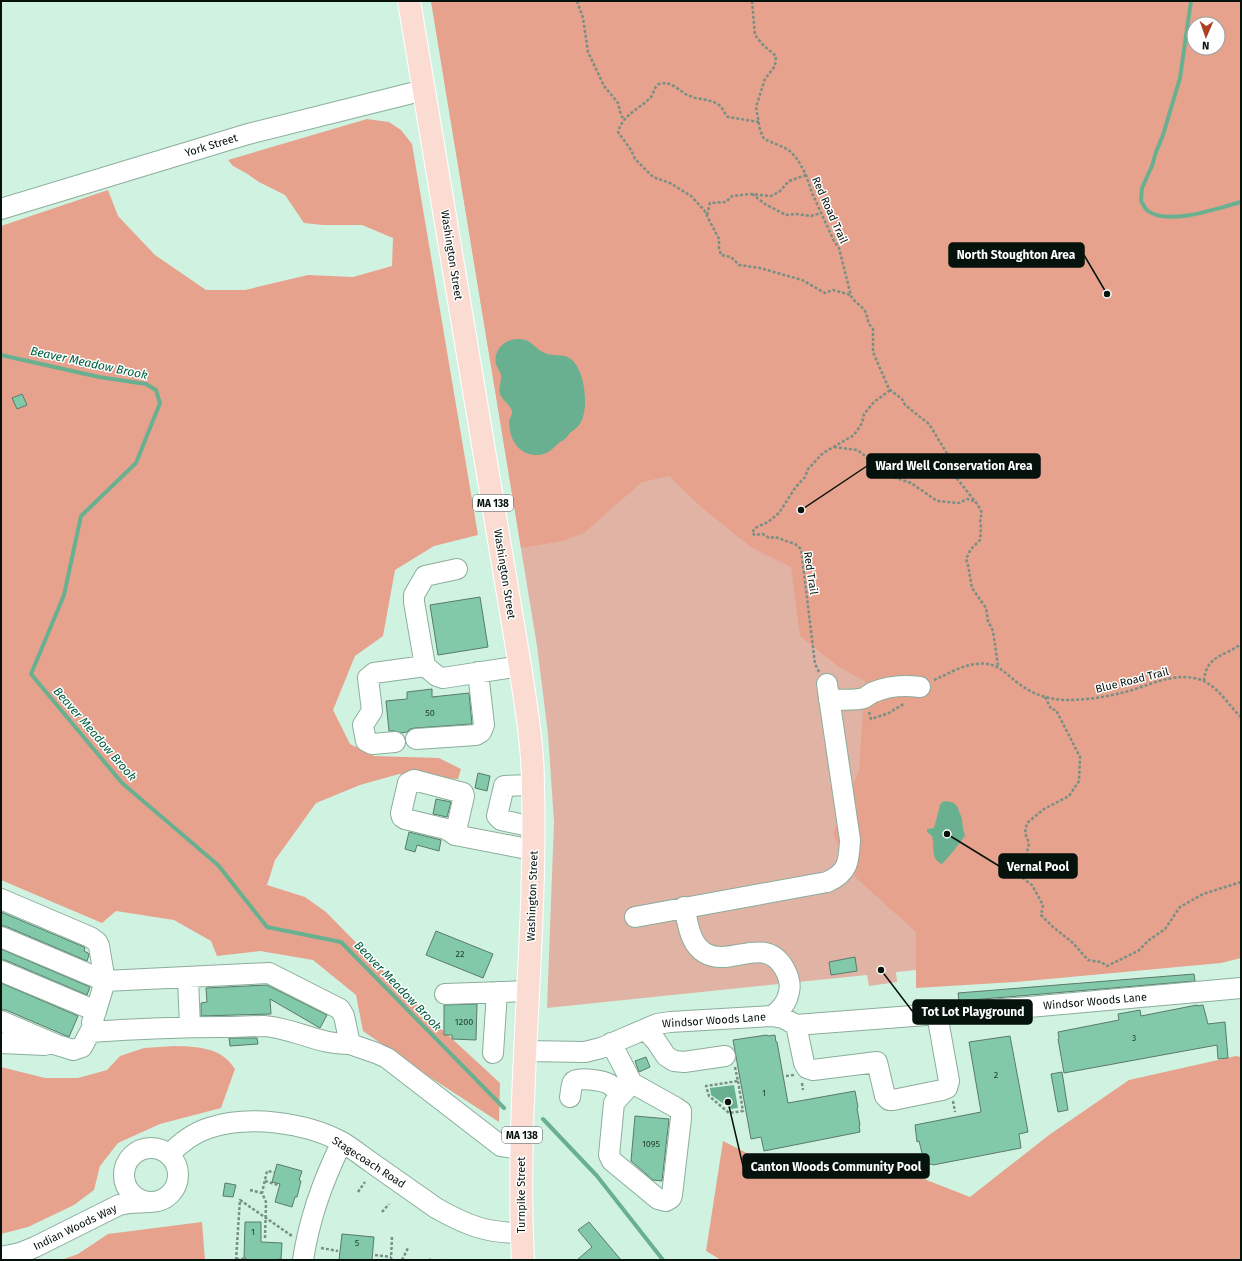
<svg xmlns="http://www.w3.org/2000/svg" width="1242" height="1261" font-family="'Fira Sans',sans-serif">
	<rect width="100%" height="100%" fill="#d0f3e1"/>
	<!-- green -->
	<path fill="#e1b3a5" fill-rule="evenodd" d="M431 1H1241L1155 946 896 972 897 982 869 986 867 975 547 1008 554 822 548 734 537 646ZM1194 24H1218V48H1194Z"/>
	<!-- forest -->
	<path fill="#e7a28e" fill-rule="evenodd" d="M431 1H1241V958L1221 963 1015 982 916 988V932L856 878 833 834 859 770 865 681 839 667 800 636 791 567 752 548 701 507 669 476 642 482 584 533 563 541 521 548ZM1194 24H1218V48H1194Z
		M367 119 389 122 401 130 412 144 478 535 434 546 395 570 383 636 355 656 333 710 350 744 374 756 439 758 461 769 458 779 399 774 360 785 316 803 275 860 267 885 305 897 326 912 436 1024 500 1083 499 1122 422 1072 363 1031 356 995 313 960 260 951 217 956 211 941 174 920 116 911 102 923 1 880V226L108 190 118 216 155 255 206 290H245L308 275 353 277 392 266 393 238 362 225H323L304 223 285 195 259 182 246 173 233 166 228 160Z
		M175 1046C199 1047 221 1047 235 1069L221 1108 160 1124 118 1143 100 1166 94 1190 74 1205 28 1227 1 1234V1067L45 1078H78L107 1070 120 1056 144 1048Z
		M1236 1056 1241 1057V1260H721L706 1251 723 1141 782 1171 868 1157 970 1197 1049 1135 1129 1080Z
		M202 1222 205 1260H61L78 1254 108 1234Z"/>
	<!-- water -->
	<path fill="#69b090" d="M516 339C534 339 531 347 545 353 554 357 563 353 571 359 585 370 589 407 581 422 579 426 574 430 571 432 568 434 568 437 565 439 564 440 562 441 560 442 553 448 548 455 537 455 522 455 513 445 510 431 510 428 509 425 509 422 509 418 513 415 512 411 510 405 504 401 501 396 497 389 502 382 501 375 500 371 497 368 496 364 493 351 504 340 516 339Z
		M946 801 954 803 957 806 962 819 963 829 965 835C965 837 944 863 942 864 930 859 935 847 932 836L927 832V829L934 828 940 805 942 802Z
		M734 1085 738 1108 731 1109 711 1095 710 1088Z"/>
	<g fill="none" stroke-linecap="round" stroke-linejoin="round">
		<!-- stream -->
		<path stroke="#69b090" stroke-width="4" d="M1191 1 1180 78 1163 135 1156 152 1152 166 1142 188 1141 201C1143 204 1145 209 1148 211 1168 226 1218 208 1241 202
			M1 355 99 377 146 384 156 390 160 403 136 463 81 516 64 595 31 674 122 783 218 865 267 927 341 942 504 1108
			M543 1119 597 1176 663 1260"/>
	</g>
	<!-- building -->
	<path fill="#81c9a8" stroke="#5a7a6a" d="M22 394 27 405 17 409 12 398Z
		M480 597 488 647 438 655 430 605Z
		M432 689V697L469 693 472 724 415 728 410 729 407 732 401 733 394 731H389L386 701 407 699V692Z
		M478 773 490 776 487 791 475 788Z
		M436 799 451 802 447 817 433 814Z
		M409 832 441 840 439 851 417 845 415 852 405 849Z
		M1 912 84 947 85 948 84 951 88 953 89 955 87 961 5 926H1Z
		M436 931 493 954 483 978 426 955Z
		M1 949 90 987 87 995 5 960H1Z
		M855 957 857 971 831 975 829 962Z
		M1194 974 1195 981 959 1001 958 993Z
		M1 983 78 1016 69 1037 6 1010H1Z
		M267 985 327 1015 320 1028 270 999 271 1014 201 1016V1003L207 1002 206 988Z
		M477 1004 476 1040 452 1039V1035H444V1005Z
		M1197 1005V1006L1203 1005 1208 1024 1225 1022 1228 1058 1218 1059 1217 1045 1064 1073 1058 1039 1059 1038 1058 1032 1119 1020 1118 1014 1140 1010 1141 1016Z
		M767 1035 768 1036 775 1035 776 1042H777L788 1103 855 1091 858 1107 857 1108 860 1125H859L860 1132 764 1151 761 1137 751 1139 733 1040Z
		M1010 1036 1028 1132 1019 1134 1021 1148 933 1165 932 1164 925 1165 919 1141 917 1142 915 1125 981 1112 969 1042Z
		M229 1038H257L258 1044 230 1046Z
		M646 1057 650 1067 639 1072 635 1061Z
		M1062 1072 1068 1110 1058 1112 1051 1074Z
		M635 1116 669 1119 662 1181 653 1180 631 1161Z
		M277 1164 302 1171 299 1180 301 1181 297 1197H295L292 1207 275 1202 280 1184 272 1182Z
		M225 1183 236 1185 233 1197 223 1196Z
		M245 1222H261V1242L282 1243 281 1259H279V1260H246V1258H244Z
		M589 1222 621 1260H577L592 1247 578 1230Z
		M342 1234 374 1237 372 1260H339Z"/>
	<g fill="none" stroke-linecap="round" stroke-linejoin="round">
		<defs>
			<path id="minor" d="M1 209 248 134 424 90
				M457 569 425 576 414 595V602L425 666 437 676 443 678 520 666
				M829 700C839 699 855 701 864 698 867 697 870 693 874 692 888 686 905 685 920 687
				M416 739 476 735 481 732 484 725 478 672
				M395 742 372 744 366 741 363 725 372 711 368 678 374 673 425 666
				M533 785 504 786 497 816 501 820 534 827
				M455 835 464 796 463 793 414 780 408 783 401 813 402 817 405 819 446 829 455 835 533 850
				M1 899 90 937 97 942 99 946 105 981 96 1011
				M684 907C688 923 690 945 705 953 730 968 764 934 784 968 788 975 791 984 789 992 787 1003 781 1010 772 1016
				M635 917 827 882C848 873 849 862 850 840L827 684
				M1 937 105 981 269 973 340 1009 344 1016 350 1044C320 1045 293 1028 264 1026 251 1026 237 1027 224 1027 179 1027 134 1029 90 1032L82 1047 73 1050 57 1045 1 1021
				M1 971 96 1011 92 1023
				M188 978 190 1027
				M445 994 528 991
				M796 1025 804 1063 807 1068 813 1070 877 1062 885 1096 889 1100H893L942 1090 947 1088 949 1081 937 1014
				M645 1029 656 1041 666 1056 674 1061 684 1062 725 1056
				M1 1043 45 1045
				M611 1043 632 1083 675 1107 681 1111V1118L672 1195 671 1198 666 1201 658 1199 612 1161 609 1155 614 1103 632 1083
				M350 1044 376 1053 387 1058 501 1146 521 1149
				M526 1051 585 1052 601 1048 657 1024 670 1022 772 1016 783 1018 796 1025 1029 1007 1241 988
				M493 1053 497 992
				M570 1097C571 1093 571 1085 573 1082 577 1076 604 1081 609 1084 614 1087 618 1091 621 1095
				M124 1175a27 27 0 1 1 54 0a27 27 0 1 1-54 0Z
				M169 1155C180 1143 193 1133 209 1128 248 1115 305 1122 342 1142 352 1148 362 1156 372 1163 393 1178 415 1193 436 1208 466 1225 486 1233 521 1233
				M1 1257 20 1253 35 1247 119 1205 129 1203 149 1202
				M303 1260C309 1220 324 1178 342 1142"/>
			<path id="major" d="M409 1 520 666C526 706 533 745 533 786 537 944 515 1102 523 1260"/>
		</defs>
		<!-- minor casing -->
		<use href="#minor" stroke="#8bad9c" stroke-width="22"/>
		<!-- major casing -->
		<use href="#major" stroke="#fff" stroke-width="24"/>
		<!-- path -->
		<path stroke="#789084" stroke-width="2.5" stroke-dasharray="3 2" stroke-linecap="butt" d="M577 1 583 18 588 52 604 86 618 103 621 115 624 120
			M752 1 755 35 763 45 776 56 775 66 765 79 756 107 760 130 764 139 785 148 791 152 798 160 806 175 812 193 834 241 839 248 851 296C854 302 861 305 865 311 868 317 867 323 873 329V352L889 389 902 399 905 405 929 424 948 455 950 470 978 505 982 513 980 519 981 528 980 540 971 549 966 559 968 565 972 588 986 608 988 621 993 631 998 666
			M759 122 728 117C724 114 724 109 719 105 711 99 699 100 690 96 680 93 673 80 659 84 655 85 654 93 651 97 640 109 623 114 618 132L631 150 635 159 653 177 670 183 691 196 704 210 719 239V248L721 255 731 257 739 265 760 268 802 280 825 293 833 290 851 295
			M752 194 765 204 786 215 796 214 811 216 821 213
			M707 215 710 203 726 202 732 196 751 194 771 196 779 192 789 181 806 175
			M834 447 857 450 864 455 876 469 893 477 911 483 937 501 959 503 967 499 974 501
			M819 672 815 664 801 549 795 544 775 537 769 538 763 534 755 535 752 533 755 528 768 522 779 513 795 488 805 477 808 469 823 453 854 435 862 423 864 414 874 402 890 390
			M934 680C948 674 962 665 977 664 998 661 1006 675 1022 686 1035 695 1051 700 1067 700 1086 700 1106 697 1125 692 1149 686 1172 672 1198 679 1217 684 1228 705 1241 717
			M1204 681C1206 655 1224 657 1241 644
			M1045 697 1051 709 1056 710 1080 757 1079 781 1069 796 1044 809 1027 823 1025 833 1029 843 1027 853 1018 866 1017 874 1032 885 1043 905 1041 915 1053 927 1073 943 1088 960 1101 962 1107 966 1138 951 1149 940 1165 929 1180 907 1203 894 1241 882
			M869 712 871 719 889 713 905 703
			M735 1067 738 1081 706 1086 709 1096 729 1113 743 1111 738 1081
			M786 1076 794 1075
			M802 1083 803 1090
			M953 1101 955 1112
			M265 1181 278 1185
			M250 1190 262 1193
			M358 1192 365 1182
			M240 1200 292 1236
			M382 1212 389 1204
			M265 1238 266 1202 262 1193 267 1171 274 1172
			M321 1248 338 1251
			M375 1255 391 1257
			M236 1259H245
			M236 1260 240 1199
			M391 1260 392 1236
			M402 1260 408 1248
			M430 1260 431 1259
			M442 1260H443"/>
		<!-- minor -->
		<use href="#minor" stroke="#fff" stroke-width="20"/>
		<!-- major -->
		<use href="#major" stroke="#fbdcd3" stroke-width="22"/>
	</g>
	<g text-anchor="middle" stroke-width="3" stroke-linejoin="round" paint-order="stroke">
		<!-- number labels -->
		<g font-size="9" fill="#254033">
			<text x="430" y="716">50</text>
			<text x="460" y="957">22</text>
			<text x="464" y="1025">1200</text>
			<text x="1134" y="1041">3</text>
			<text x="996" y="1078">2</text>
			<text x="764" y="1096">1</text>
			<text x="651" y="1147">1095</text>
			<text x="253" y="1235">1</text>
			<text x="357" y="1246">5</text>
		</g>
		<!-- shield labels -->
		<g fill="#fff" stroke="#515955" stroke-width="1">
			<rect x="473" y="495" width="40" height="16" rx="3"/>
			<rect x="502" y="1127" width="40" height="16" rx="3"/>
		</g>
		<g font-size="10" font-weight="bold" fill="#06120c">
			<text x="493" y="507">MA 138</text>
			<text x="522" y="1139">MA 138</text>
		</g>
		<!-- street labels -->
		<g font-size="11" fill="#06120c" stroke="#fff">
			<text transform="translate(211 145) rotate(-17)" y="4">York Street</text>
			<text transform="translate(830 210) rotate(66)" y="4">Red Road Trail</text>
			<text transform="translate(452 255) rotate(81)" y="4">Washington Street</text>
			<text transform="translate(811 573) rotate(81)" y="4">Red Trail</text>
			<text transform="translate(505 574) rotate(81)" y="4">Washington Street</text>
			<text transform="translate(1132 680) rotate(-14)" y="4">Blue Road Trail</text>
			<text transform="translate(532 896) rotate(-88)" y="4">Washington Street</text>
			<text transform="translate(1095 1001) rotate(-5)" y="4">Windsor Woods Lane</text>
			<text transform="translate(714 1020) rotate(-4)" y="4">Windsor Woods Lane</text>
			<text transform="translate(369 1162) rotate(33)" y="4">Stagecoach Road</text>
			<text transform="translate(521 1195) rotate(-90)" y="4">Turnpike Street</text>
			<text transform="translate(75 1227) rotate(-26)" y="4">Indian Woods Way</text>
		</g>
		<!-- water labels -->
		<g font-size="12" font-style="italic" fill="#006142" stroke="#fff">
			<text transform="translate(89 363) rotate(12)" y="4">Beaver Meadow Brook</text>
			<text transform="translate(95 734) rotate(49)" y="4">Beaver Meadow Brook</text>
			<text transform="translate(398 986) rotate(46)" y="4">Beaver Meadow Brook</text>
		</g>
	</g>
	<!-- callouts -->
	<path fill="none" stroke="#06120c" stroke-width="1.5" d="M1107 294L1084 255M801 510L867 466M947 834L999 866M881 970L913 1012M728 1102L743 1166"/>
	<g fill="#06120c" stroke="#fff" stroke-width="1.5">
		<circle cx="1107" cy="294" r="4"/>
		<circle cx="801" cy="510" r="4"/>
		<circle cx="947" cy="834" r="4"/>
		<circle cx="881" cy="970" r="4"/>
		<circle cx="728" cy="1102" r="4"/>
	</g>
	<g fill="#06120c" stroke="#06120c" stroke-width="1.5">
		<rect x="949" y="243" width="135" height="24" rx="4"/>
		<rect x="867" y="454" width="173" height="24" rx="4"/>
		<rect x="999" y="854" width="78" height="24" rx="4"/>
		<rect x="913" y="1000" width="119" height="24" rx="4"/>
		<rect x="743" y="1154" width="186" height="24" rx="4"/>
	</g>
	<g font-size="12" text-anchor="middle" font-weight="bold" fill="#fff">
		<text x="1016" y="259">North Stoughton Area</text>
		<text x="954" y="470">Ward Well Conservation Area</text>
		<text x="1038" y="871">Vernal Pool</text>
		<text x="973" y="1016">Tot Lot Playground</text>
		<text x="836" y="1171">Canton Woods Community Pool</text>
	</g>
	<!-- border -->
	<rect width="1242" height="1261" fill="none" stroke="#06120c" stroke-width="4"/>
	<!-- north arrow -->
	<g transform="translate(1206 36) rotate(182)"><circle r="19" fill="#ffffff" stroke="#9ba09e"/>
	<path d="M0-3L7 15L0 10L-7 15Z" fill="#a94122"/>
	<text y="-6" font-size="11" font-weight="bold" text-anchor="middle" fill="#06120c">N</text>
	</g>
</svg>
